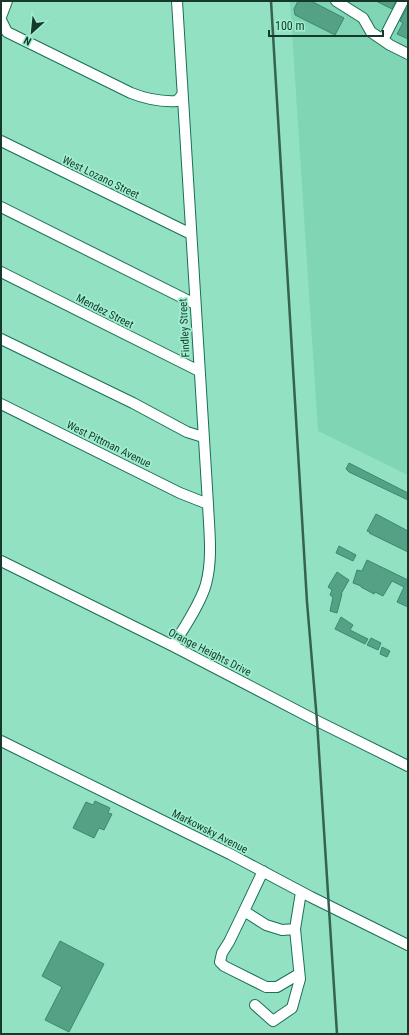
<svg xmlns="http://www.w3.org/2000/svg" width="409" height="1035" font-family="'Roboto Condensed',sans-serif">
	<rect width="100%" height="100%" fill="#92e1c2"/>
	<!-- built -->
	<path fill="#7fd5b4" d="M290 1H408V475L318 431Z"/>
	<!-- building -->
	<path fill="#54a185" stroke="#3b896e" d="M298 1H311L344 18 335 35 295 15 294 9Z
		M376 1H396L392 9Z
		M408 6V39L397 34 403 23 400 21Z
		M349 463 408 493V500L349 472 346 469Z
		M376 514 408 531V552L369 533 370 532 367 531Z
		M339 546 356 555 353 561 336 553Z
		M367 560 408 580V607L397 602 404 587 392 581 383 596 375 592 374 594 361 587V586L353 583 357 570 362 571Z
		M337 572 349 580 341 594H342L337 613 330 611 333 597 330 595 332 590 328 587Z
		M341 617 353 625 350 630 368 639 365 644 335 629Z
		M371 638 381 643 378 650 367 645Z
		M382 647 390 651 387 657 380 654Z
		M95 801 110 808 108 813 112 814 104 830 99 828 94 838 73 828 86 802 93 805Z
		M60 941 104 964 69 1032 45 1020 62 987 42 976Z"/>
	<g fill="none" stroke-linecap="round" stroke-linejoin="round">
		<defs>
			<path id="minor" d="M336 1 363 18 371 32 390 45 408 54
				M1 17 7 1
				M1 20 7 32 131 93C146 99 160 102 177 101L182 95
				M383 40 403 1
				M1 141 191 234
				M1 207 195 304
				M1 272 199 371
				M1 339 133 403 187 432 203 437
				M1 404 180 493 208 504
				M1 561 173 646 317 721 408 766
				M173 646C183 629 201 603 206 584 213 558 209 530 208 504L177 1
				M1 741 230 854 311 897 408 945
				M263 871 244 911 266 925 282 930 295 929 301 892
				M244 911 229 942 222 953 220 962 224 966 266 987H277L299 974
				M255 1005 273 1021 292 1008 300 979 295 929"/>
		</defs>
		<!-- minor casing -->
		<use href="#minor" stroke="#1a6f54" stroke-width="12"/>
		<!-- minor -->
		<use href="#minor" stroke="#fff" stroke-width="10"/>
		<!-- rail -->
		<path stroke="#356251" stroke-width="2.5" d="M271 1 307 602 317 721 337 1034"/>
	</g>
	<g text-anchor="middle" stroke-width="3.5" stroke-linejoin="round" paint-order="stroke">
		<!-- street labels -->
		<g font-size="11" fill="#17382c" stroke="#9feecf">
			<text transform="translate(101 177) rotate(26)" y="4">West Lozano Street</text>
			<text transform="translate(105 311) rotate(27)" y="4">Mendez Street</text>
			<text transform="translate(184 328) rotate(-93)" y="4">Findley Street</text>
			<text transform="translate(109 444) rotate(26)" y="4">West Pittman Avenue</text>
			<text transform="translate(210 652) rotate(27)" y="4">Orange Heights Drive</text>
			<text transform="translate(210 831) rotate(27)" y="4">Markowsky Avenue</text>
		</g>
	</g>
	<!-- border -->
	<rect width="409" height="1035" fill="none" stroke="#17382c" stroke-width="4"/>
	<!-- north arrow -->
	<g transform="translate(32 32) rotate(207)" stroke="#9feecf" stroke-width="3" paint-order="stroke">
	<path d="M0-3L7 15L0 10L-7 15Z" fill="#17382c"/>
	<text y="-6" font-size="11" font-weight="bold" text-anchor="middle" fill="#17382c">N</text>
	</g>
	<!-- scale -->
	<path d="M269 30v6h114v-6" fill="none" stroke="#17382c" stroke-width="2"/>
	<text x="275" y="30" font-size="12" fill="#17382c" stroke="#9feecf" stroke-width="3" paint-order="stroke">100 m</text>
</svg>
